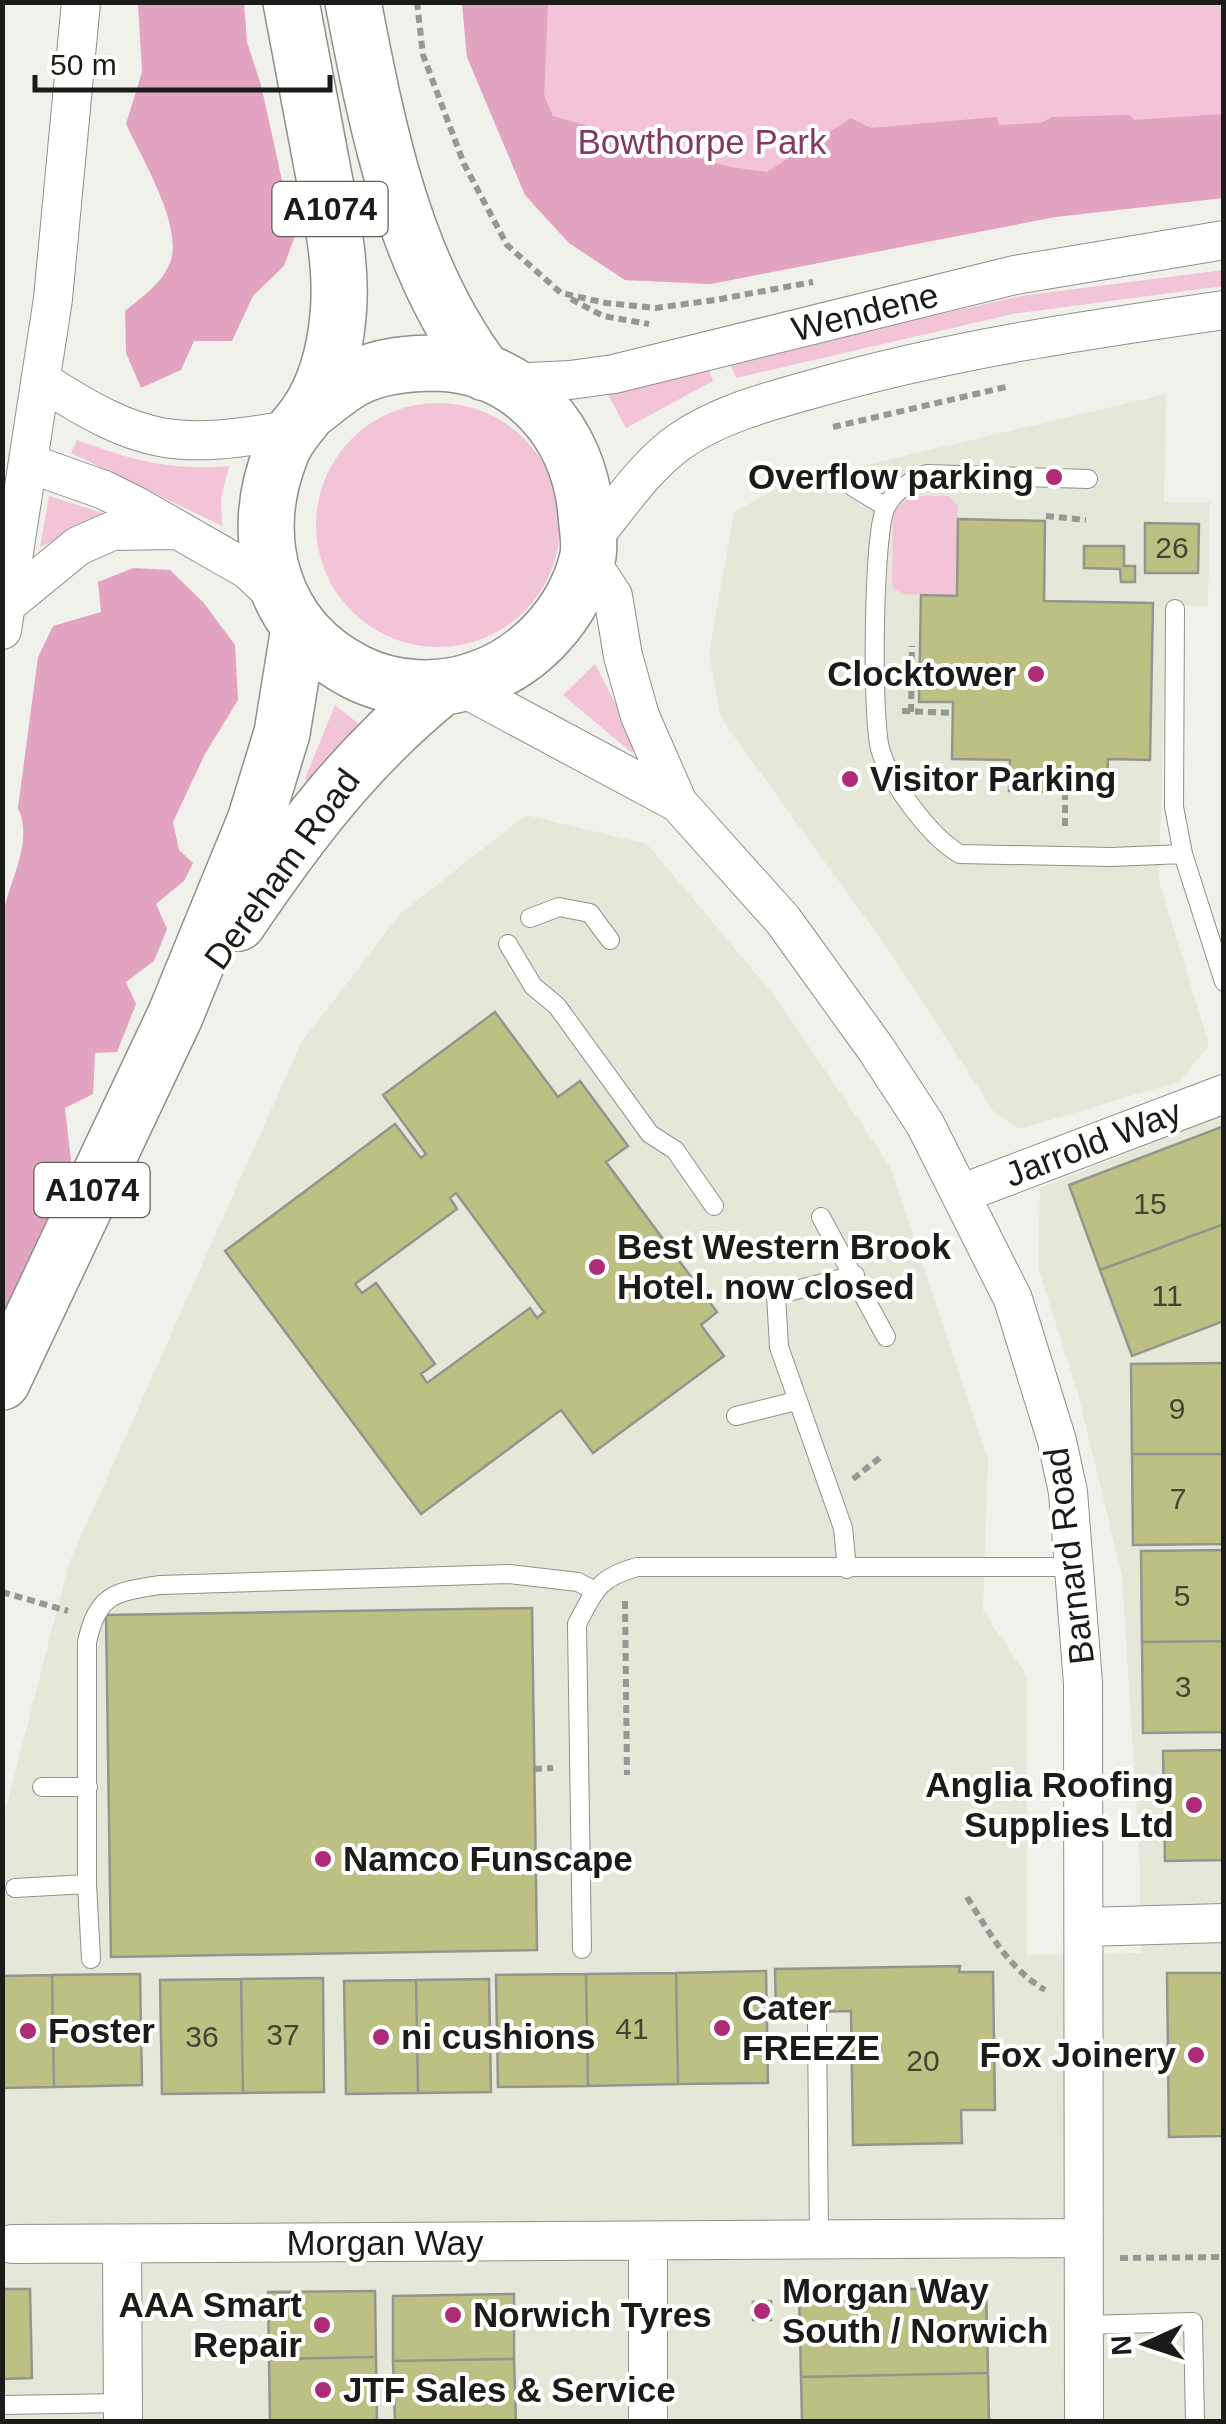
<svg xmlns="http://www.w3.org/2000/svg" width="1226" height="2424" font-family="Helvetica,sans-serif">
	<rect width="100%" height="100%" fill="#f0f1ea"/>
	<!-- built -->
	<path fill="#e5e7d8" d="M1166 394 1164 502H1210L1208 606H1167L1159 881 1209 1045 1180 1081 1020 1129 994 1112 892 955 721 718 709 654 734 512 785 484Z
		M526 815 647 844 777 999 891 1168 988 1460 983 1611 1027 1676V1955L1141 1953 1140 1866 1122 1575 1077 1390 1038 1268 1040 1188 1223 1115V2421L3 2422V1820L69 1563 301 1043 400 914Z"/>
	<!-- green -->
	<path fill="#f3c3d8" d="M462 3H1223V198L1055 217 710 284 625 280 569 243 525 195 467 57Z
		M1223 270V286L1013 314 736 378 729 361 1021 296Z
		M708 368 713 381 626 428 607 393Z
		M316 525a122 122 0 1 1 244 0a122 122 0 1 1-244 0Z
		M77 440C131 460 171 471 229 466L221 498 222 526 71 453Z
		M49 496 109 515 40 547Z
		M911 496H949L958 506 957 596 904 594 892 587 893 512Z
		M595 664 638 747 632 753 563 695Z
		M335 705 365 729 310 783 305 779Z"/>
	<!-- forest -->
	<path fill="#e2a4c0" d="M138 3H244L247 42 261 85 285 194 297 230 284 266 253 296 232 341H194L181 370 141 388 126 353 125 311C142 297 160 285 169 265 186 230 141 157 126 124L142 72Z
		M462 3H548L544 96 553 116 730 167 767 172 851 118 871 128 996 117 999 125 1041 123 1052 117 1130 115 1134 120 1223 114V198L1055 217 710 284 625 280 569 243 525 195 467 57Z
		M133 568 170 570 203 602 235 645 238 700 205 754 173 822 179 850 193 863 184 881 156 904 167 929 154 961 126 982 136 1004 117 1052 95 1053 93 1094 65 1108 71 1161 50 1218 31 1254 17 1306 3 1338V915C9 880 34 843 18 808L38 657 53 626 101 612 98 582Z"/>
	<!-- building -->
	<path fill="#bcc183" stroke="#94958e" stroke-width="2.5" fill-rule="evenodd" d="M958 519 1045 521 1044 601 1153 603 1150 760 1108 759 1107 793 1009 791 1010 760 952 759 953 702H919L921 595 957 596Z
		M1145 523 1199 524 1198 573H1145Z
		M1084 546H1124V566H1135V582H1121L1120 569 1084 568Z
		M495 1012 558 1097 580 1081 628 1146 606 1162 717 1312 701 1325 724 1356 593 1453 561 1410 421 1514 225 1251 395 1124 421 1158 426 1154 383 1095ZM456 1193 544 1312 537 1318 530 1308 427 1383 421 1374 435 1364 376 1283 362 1293 355 1284 457 1209 450 1198Z
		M1224 1126V1224L1100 1270 1069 1185Z
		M1224 1224V1321L1132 1356 1100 1270Z
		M1224 1363V1454H1132L1131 1364Z
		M1132 1454H1224V1544L1133 1545Z
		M1224 1550V1641L1142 1642 1141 1551Z
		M532 1608 537 1950 111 1957 106 1615Z
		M1224 1641V1732L1143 1733 1142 1642Z
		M1224 1750V1860L1165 1861 1163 1751Z
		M960 1966 959 1972H993L995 2110H961L962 2143 853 2145 851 2011 776 2013 775 1969Z
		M766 1971 768 2083 678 2084 676 1973Z
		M676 1973 678 2084 588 2086 586 1974Z
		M1167 1973H1224V2136L1169 2137Z
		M140 1974 142 2085 54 2087 52 1975Z
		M586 1974 588 2086 498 2087 496 1975Z
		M52 1975 54 2087 2 2088V1976Z
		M323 1978 324 2092 243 2093 241 1979Z
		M241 1979 243 2093 162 2094 160 1980Z
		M489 1979 491 2092 418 2093 416 1980Z
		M416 1980 418 2093 346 2094 344 1981Z
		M986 2287 988 2373 801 2377 799 2292Z
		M2 2289H30L32 2378 2 2379Z
		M375 2291 376 2357 269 2359 268 2292Z
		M514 2294V2359L393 2361V2296Z
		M771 2301V2320H753V2302Z
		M376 2357 377 2422H270L269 2359Z
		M514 2359 516 2422H395L393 2361Z
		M988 2373 989 2422H802L801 2377Z"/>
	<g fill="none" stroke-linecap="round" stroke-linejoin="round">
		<defs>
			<path id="service" d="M1088 479 927 474C910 481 895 490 886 507 873 531 871 724 881 752 891 784 931 838 960 854L1112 857 1183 854 1224 982
				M853 487 886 507
				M1175 609 1174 807 1183 854
				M530 918 559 907 590 913 610 940
				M508 944 533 986 557 1006 650 1134 675 1150 714 1206
				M821 1217 886 1337
				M736 1416 796 1401
				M847 1569 843 1528 779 1347 776 1295 855 1275
				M42 1787H88
				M15 1888 87 1884
				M582 1949 577 1624C595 1590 598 1578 637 1567H1076
				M91 1959 87 1884V1642C98 1594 114 1592 160 1585L509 1574 578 1582 595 1591
				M817 2022 819 2240
				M1084 2325 1193 2322 1195 2422
				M2 2405 123 2403"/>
			<path id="minor" d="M42 381C143 446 176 450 294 429
				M507 383 570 380 614 374 1015 275 1224 240
				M28 463 104 490 138 507 248 570 282 602
				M588 544C616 510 643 468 679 442 719 414 767 402 813 389 948 350 1085 330 1224 310
				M588 558 613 596 623 656 640 716 678 803 783 920 876 1049 925 1124 1013 1299 1057 1441 1068 1492 1083 1683 1084 2422
				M7 604 78 546 112 531 175 530
				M2 630 53 299 81 2
				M460 686 678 803
				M963 1193 1224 1094
				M1085 1927 1224 1923
				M648 2241V2422
				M12 2244 1084 2238
				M122 2244 123 2422"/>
			<path id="trunk" d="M291 2C301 57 312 111 322 166 331 214 343 266 338 316 335 350 326 386 306 415 297 427 286 438 281 453 247 537 271 629 356 672 393 691 441 693 480 678 531 660 574 613 587 560 591 546 587 529 586 514 579 433 523 366 437 363 410 363 381 365 356 378 339 386 323 402 307 413
				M353 2C378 131 404 266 485 373
				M238 923C299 833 356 757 441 688
				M2 1382 175 1016 255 821 282 733 299 628"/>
		</defs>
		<!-- service casing -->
		<use href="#service" stroke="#90918a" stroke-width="20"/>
		<!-- minor casing -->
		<use href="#minor" stroke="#90918a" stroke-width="40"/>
		<!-- trunk casing -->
		<use href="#trunk" stroke="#90918a" stroke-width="58"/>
		<!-- path -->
		<path stroke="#979893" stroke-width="6" stroke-dasharray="8 5" stroke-linecap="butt" d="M417 2 423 55 464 164 507 245 561 293 606 303 656 308 715 300 813 282
			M571 299 603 316 649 324
			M833 427 1006 387
			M1046 516 1086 520
			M902 711 953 713
			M911 712 912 646
			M1065 792V830
			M853 1479 882 1456
			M2 1592 68 1611
			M625 1601 627 1775
			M534 1769 553 1768
			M967 1897C989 1932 1008 1968 1045 1990
			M1120 2258 1224 2257"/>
		<!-- service -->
		<use href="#service" stroke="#fff" stroke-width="18"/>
		<!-- minor -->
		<use href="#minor" stroke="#fff" stroke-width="38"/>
		<!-- trunk -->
		<use href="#trunk" stroke="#fff" stroke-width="55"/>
	</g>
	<!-- markers -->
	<g fill="#ae2b75" stroke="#fffffe" stroke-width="4">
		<circle cx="1054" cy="477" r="10"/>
		<circle cx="1036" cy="674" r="10"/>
		<circle cx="850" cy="779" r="10"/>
		<circle cx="597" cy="1267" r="10"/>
		<circle cx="1194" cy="1805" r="10"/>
		<circle cx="323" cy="1859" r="10"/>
		<circle cx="722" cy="2028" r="10"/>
		<circle cx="28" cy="2031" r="10"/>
		<circle cx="381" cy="2037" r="10"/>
		<circle cx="1196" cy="2055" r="10"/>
		<circle cx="762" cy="2311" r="10"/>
		<circle cx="453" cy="2315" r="10"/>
		<circle cx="322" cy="2325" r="10"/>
		<circle cx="323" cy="2390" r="10"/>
	</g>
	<g text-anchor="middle" stroke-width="8" stroke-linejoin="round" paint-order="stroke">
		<!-- number labels -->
		<g font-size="30" fill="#434434">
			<text x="1172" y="558">26</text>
			<text x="1150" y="1214">15</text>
			<text x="1167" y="1306">11</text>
			<text x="1177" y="1419">9</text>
			<text x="1178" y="1509">7</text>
			<text x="1182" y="1606">5</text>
			<text x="1183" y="1697">3</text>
			<text x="632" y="2039">41</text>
			<text x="283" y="2045">37</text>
			<text x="202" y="2047">36</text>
			<text x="923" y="2071">20</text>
		</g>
		<!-- shield labels -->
		<g fill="#fffffe" stroke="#5f5f5e" stroke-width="2.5">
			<rect x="272.5" y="182" width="115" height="54" rx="8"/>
			<rect x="34.5" y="1163" width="115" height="54" rx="8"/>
		</g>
		<g font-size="32" font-weight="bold" fill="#1b1b19">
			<text x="330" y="220">A1074</text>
			<text x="92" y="1201">A1074</text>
		</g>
		<!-- park labels -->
		<g font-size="35" fill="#83395f" stroke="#fffffe">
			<text x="702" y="154">Bowthorpe Park</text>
		</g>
		<!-- street labels -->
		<g font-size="35" fill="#1b1b19" stroke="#fffffe">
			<text transform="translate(865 312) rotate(-14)" y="12">Wendene</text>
			<text transform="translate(282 869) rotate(-54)" y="12">Dereham Road</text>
			<text transform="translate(1093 1143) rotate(-21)" y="12">Jarrold Way</text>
			<text transform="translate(1069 1556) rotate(-97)" y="12">Barnard Road</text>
			<text x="385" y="2255">Morgan Way</text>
		</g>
		<!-- poi labels -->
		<g font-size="35" font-weight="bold" fill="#1b1b19" stroke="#fffffe" text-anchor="start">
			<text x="1034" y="489" text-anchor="end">Overflow parking</text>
			<text x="1016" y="686" text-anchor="end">Clocktower</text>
			<text x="870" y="791">Visitor Parking</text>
			<text x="617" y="1259">Best Western Brook<tspan x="617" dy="40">Hotel. now closed</tspan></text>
			<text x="1174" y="1797" text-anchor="end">Anglia Roofing<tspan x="1174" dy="40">Supplies Ltd</tspan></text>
			<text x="343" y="1871">Namco Funscape</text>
			<text x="742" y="2020">Cater<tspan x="742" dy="40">FREEZE</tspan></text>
			<text x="48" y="2043">Foster</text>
			<text x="401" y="2049">ni cushions</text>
			<text x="1176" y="2067" text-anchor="end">Fox Joinery</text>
			<text x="782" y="2303">Morgan Way<tspan x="782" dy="40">South / Norwich</tspan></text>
			<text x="302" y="2317" text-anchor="end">AAA Smart<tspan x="302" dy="40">Repair</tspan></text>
			<text x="473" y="2327">Norwich Tyres</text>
			<text x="343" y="2402">JTF Sales &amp; Service</text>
		</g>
	</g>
	<!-- border -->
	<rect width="1226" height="2424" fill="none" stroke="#1b1b19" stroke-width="10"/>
	<!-- north arrow -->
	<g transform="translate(1146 2344) rotate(267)" stroke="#fffffe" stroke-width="8" paint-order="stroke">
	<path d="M0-8L18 38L0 25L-18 38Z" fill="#1b1b19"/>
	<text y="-15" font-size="28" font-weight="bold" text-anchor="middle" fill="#1b1b19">N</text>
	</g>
	<!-- scale -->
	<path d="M35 75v15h295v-15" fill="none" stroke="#1b1b19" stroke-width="5"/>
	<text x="50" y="75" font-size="30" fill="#1b1b19" stroke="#fffffe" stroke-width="8" paint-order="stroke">50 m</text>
</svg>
